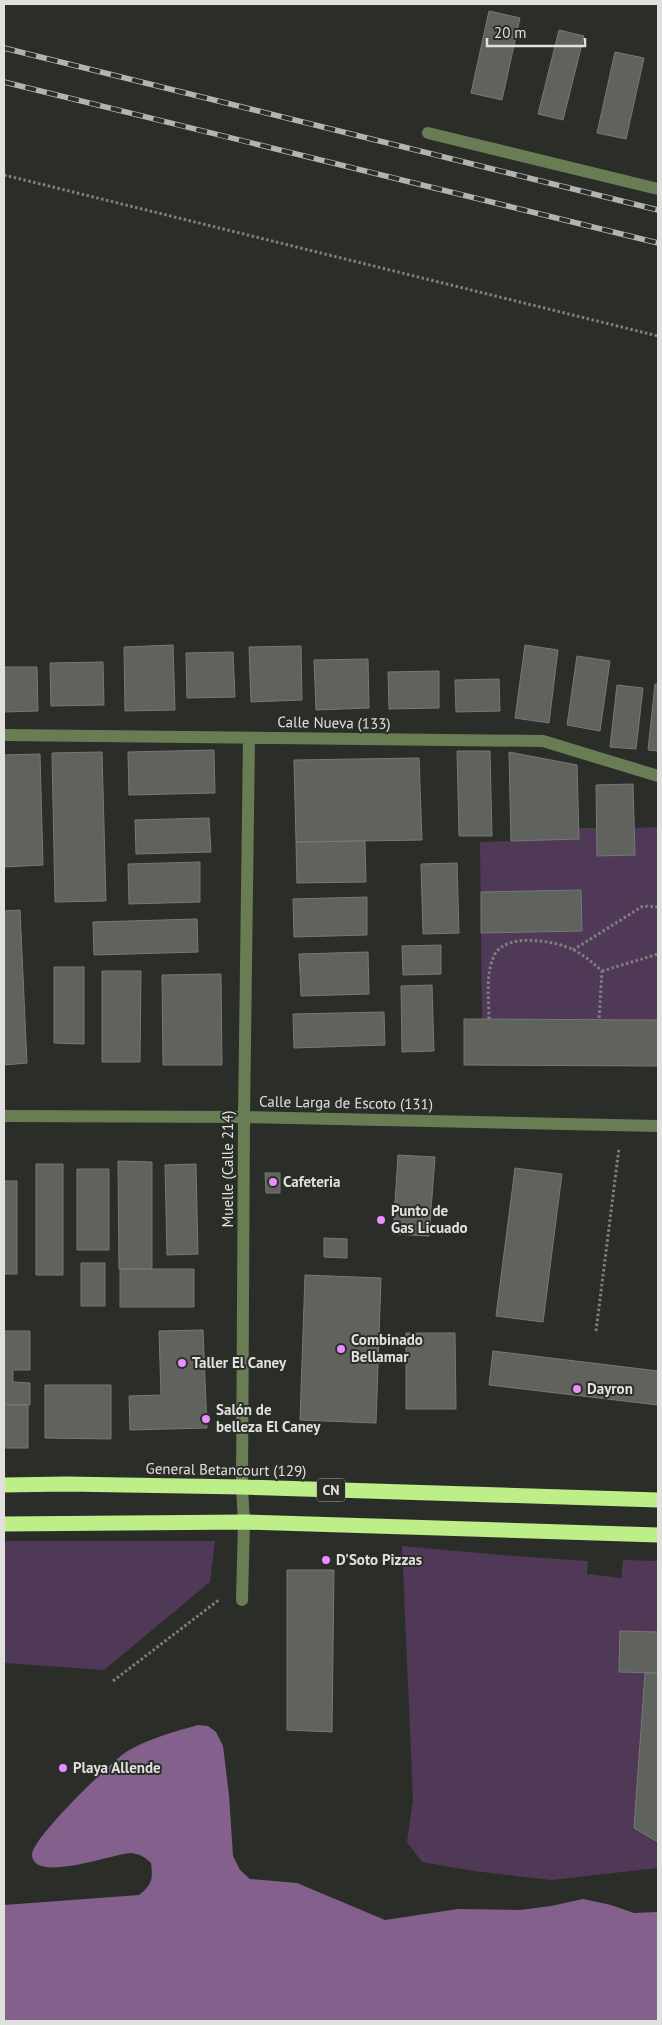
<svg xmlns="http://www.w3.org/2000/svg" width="662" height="2025" font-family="'PT Sans',sans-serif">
	<rect width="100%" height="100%" fill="#2b2d29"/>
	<!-- green -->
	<path fill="#503956" d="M658 827V1020L482 1019 480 842 578 839 579 828H597V856L634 828Z
		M4 1541H215L210 1582 104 1670 4 1663Z
		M402 1546 513 1556 588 1561 587 1574 621 1578 623 1560 658 1561V1868L551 1880 474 1871 422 1862 407 1842 413 1800Z"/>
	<!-- water -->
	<path fill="#84608d" d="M198 1725 208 1726 216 1732 223 1746 229 1795 233 1856 240 1870 250 1879 297 1883 385 1920 458 1909 520 1910 551 1906 583 1899 611 1905 634 1913 658 1912V2021H4V1905L139 1895C152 1884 153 1880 151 1863 145 1857 140 1854 131 1853 116 1853 33 1884 32 1855 31 1839 110 1763 126 1752 145 1740 176 1731 198 1725Z"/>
	<!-- building -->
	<path fill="#60625d" stroke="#767974" d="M489 11 520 18 502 100 471 93Z
		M559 30 584 36 563 120 538 114Z
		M615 52 644 58 626 139 597 133Z
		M173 645 175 710 125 711 124 647Z
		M525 645 558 650 549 723 515 718Z
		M301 646 302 700 251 702 249 647Z
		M233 652 235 697 187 698 186 653Z
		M577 656 610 661 600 731 567 725Z
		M368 659 369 708 316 710 314 660Z
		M103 662 104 705 51 706 50 663Z
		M4 667H37L38 711 4 712Z
		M439 671V708L389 709 388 672Z
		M499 679 500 711 456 712 455 680Z
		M655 684H658V751L648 750Z
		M617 685 643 688 636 749 610 747Z
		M214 750 215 793 129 795 128 752Z
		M457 751H490L492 836H459Z
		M102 752 106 901 55 902 52 753Z
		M509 752 577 765 579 839 511 841Z
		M40 754 43 865 4 867V755Z
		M419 758 422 840 296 842 294 760Z
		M633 784 635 855 597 856 596 785Z
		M209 818 211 852 136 854 135 820Z
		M365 841 366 882 297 883 296 842Z
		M200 862V902L129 904 128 864Z
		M457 863 459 933 423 934 421 864Z
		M581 890 582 931 481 933V892Z
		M367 897V935L294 937 293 899Z
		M20 910 27 1063 4 1065V911Z
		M197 919 198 952 94 955 93 922Z
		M441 945V974L403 975 402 946Z
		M368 952 369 994 301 996 299 954Z
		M54 967H84V1044L54 1043Z
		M102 971H141L140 1062H102Z
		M221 974 222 1065H163L162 975Z
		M432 985 434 1051 402 1052 401 986Z
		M384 1012 385 1045 294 1048 293 1014Z
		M464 1019 658 1020V1066L464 1065Z
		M398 1155 435 1157 429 1236 393 1234Z
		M118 1161 152 1162V1269H119Z
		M36 1164H63V1275H36Z
		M196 1164 198 1254 167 1255 165 1165Z
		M515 1168 562 1174 543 1322 496 1316Z
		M77 1169H109V1250H77Z
		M265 1173H280V1193H266Z
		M4 1181H17V1274H4Z
		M324 1238 347 1239V1258L324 1257Z
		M81 1263H105V1306H81Z
		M120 1269H194V1307H120Z
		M305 1275 381 1278 376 1423 300 1420Z
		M203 1330 207 1428 130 1430 129 1396 161 1395 159 1331Z
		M4 1331H30V1370H13V1382L30 1383V1405L4 1404Z
		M406 1333H455L456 1409H406Z
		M493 1351 658 1371V1405L489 1385Z
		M45 1385H111V1439L45 1438Z
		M4 1405H28V1448H4Z
		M287 1570H334L332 1732 287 1730Z
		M620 1631 658 1632V1673L619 1672Z
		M645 1673H658V1842L634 1828Z"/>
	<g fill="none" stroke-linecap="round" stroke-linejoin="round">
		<!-- path -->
		<path stroke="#7f807d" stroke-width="3" stroke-dasharray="2.5 2.5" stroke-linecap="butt" d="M4 175 658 336
			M573 950 643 906 658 907
			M602 971 658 954
			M489 1019C489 999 485 972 495 954 508 932 555 941 574 950 585 956 593 963 602 971L599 1020
			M596 1331 619 1148
			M113 1681 220 1599"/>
		<!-- minor -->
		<path stroke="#697d55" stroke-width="12" d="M428 133 658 189
			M4 735 543 741 658 776
			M4 1116 244 1117 658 1126
			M242 1600 244 1522 242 1487 244 1117 249 738"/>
		<!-- highway -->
		<path stroke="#bdee87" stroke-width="15" d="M4 1485 66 1484 242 1487 658 1500
			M4 1524 244 1522 658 1535"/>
		<defs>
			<path id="rail" d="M4 48 658 210
				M4 82 658 243"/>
		</defs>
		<!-- rail casing -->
		<use href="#rail" stroke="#b3b4b1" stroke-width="5.5"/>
		<!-- rail -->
		<use href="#rail" stroke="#2b2d29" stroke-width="4" stroke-dasharray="11" stroke-linecap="butt"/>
	</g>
	<!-- markers -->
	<g fill="#e88eff" stroke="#2b2d29" stroke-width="2">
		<circle cx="273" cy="1182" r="5"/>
		<circle cx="381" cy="1220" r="5"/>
		<circle cx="341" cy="1349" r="5"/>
		<circle cx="182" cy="1363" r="5"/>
		<circle cx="577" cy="1389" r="5"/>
		<circle cx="206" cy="1419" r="5"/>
		<circle cx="326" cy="1560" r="5"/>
		<circle cx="63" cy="1768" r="5"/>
	</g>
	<g text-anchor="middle" stroke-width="4" stroke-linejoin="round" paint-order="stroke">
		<!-- shield labels -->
		<rect fill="#2b2d29" stroke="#aaaba8" stroke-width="1" x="317" y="1478.5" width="28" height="23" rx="4"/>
		<g font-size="14" font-weight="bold" fill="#e0e1de">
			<text x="331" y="1495">CN</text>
		</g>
		<!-- street labels -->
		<g font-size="15" fill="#e0e1de" stroke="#2b2d29">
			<text transform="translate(334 723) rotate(1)" y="5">Calle Nueva (133)</text>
			<text transform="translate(346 1103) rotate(1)" y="5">Calle Larga de Escoto (131)</text>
			<text transform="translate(228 1169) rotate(-90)" y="5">Muelle (Calle 214)</text>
			<text transform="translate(226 1470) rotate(1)" y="5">General Betancourt (129)</text>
		</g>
		<!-- poi labels -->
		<g font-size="15" font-weight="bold" fill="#e0e1de" stroke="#2b2d29" text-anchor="start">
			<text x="283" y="1187">Cafeteria</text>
			<text x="391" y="1216">Punto de<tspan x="391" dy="17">Gas Licuado</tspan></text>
			<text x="351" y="1345">Combinado<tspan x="351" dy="17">Bellamar</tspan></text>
			<text x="192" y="1368">Taller El Caney</text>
			<text x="587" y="1394">Dayron</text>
			<text x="216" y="1415">Salón de<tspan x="216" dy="17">belleza El Caney</tspan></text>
			<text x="336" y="1565">D'Soto Pizzas</text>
			<text x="73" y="1773">Playa Allende</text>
		</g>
	</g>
	<!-- border -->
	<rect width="662" height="2025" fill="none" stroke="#e0e1de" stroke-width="10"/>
	<!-- scale -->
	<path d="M487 38v8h98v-8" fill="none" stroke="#e0e1de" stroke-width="2.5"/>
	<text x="494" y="38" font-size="15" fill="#e0e1de" stroke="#2b2d29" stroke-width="4" paint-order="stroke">20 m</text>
</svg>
